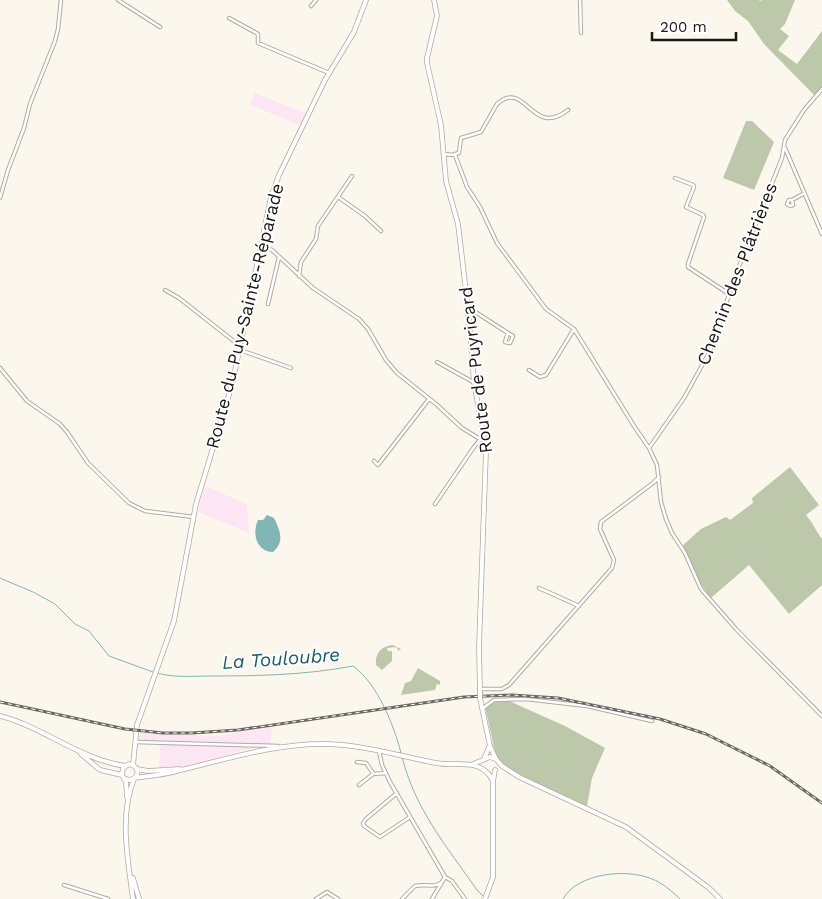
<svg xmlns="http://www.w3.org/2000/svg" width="822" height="899" font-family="'Work Sans',sans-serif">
	<rect width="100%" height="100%" fill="#fcf7ec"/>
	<!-- industrial -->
	<path fill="#fce6f4" d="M254 93 306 113 300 125 250 105Z
		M205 486 247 504 249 533 198 512Z
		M272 727 270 744 183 766 159 768 161 740H138L140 733 218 736Z"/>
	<!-- green -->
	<path fill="#bdc8aa" d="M727 0H759L760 1 762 0H795L785 24 780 29 789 36 778 50 797 64 822 31V87L814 95 764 44 748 21 735 11Z
		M746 121H752L774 142 754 190 723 178Z
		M790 467 819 505 806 515C813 523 816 531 822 539V585L789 614 749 565 711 598C698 582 691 564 683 545L701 529 726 517 730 520 753 503 752 498Z
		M393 645 401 649 398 651 397 647 387 648 388 651H392V661L382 670 376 665C375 653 381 646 393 645Z
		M418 668 440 681V685L437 684 435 690 401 695 405 683 411 681Z
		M507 700 565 726 605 748 592 778 587 806 509 770 496 756 485 707 493 701Z"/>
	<!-- water -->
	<path fill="#81b6b7" d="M267 515 274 518C280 530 285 542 273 552 256 552 252 533 258 520H263Z"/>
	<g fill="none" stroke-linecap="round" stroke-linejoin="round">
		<!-- stream -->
		<path stroke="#81b6b7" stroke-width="1" d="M0 578 33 592 55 604 75 624 89 631 109 656 153 672
			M157 673C174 678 194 676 211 676 258 676 306 675 353 666 377 683 394 725 401 753
			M402 757C415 809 447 847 477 890L484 897
			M563 899C577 873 627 868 652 879 661 882 673 892 680 899"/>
		<defs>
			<path id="street" d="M118 0 160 27
				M580 0 581 33
				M311 6 316 0
				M229 18 258 34V43L329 73
				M785 148 822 234
				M443 154 455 155 467 187 480 207 497 243 546 309 574 329 634 426 649 448 657 465 661 502 666 519 672 533 685 553 701 589 736 629 822 716
				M455 154 459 153 461 138 481 132 497 104C526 78 531 139 568 110
				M675 178 693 185 694 187 686 207 703 215 704 217 688 264V267L729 294
				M338 197 365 216 381 231
				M0 198 8 170 24 128 30 104 55 41 58 29 61 0
				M789 200H792L793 205 790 206 787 204Z
				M792 200 803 194
				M261 245 272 250 313 288 359 319 368 329 386 360 397 373 436 404 462 428 480 439 485 440
				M299 276 301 262 316 239 318 226 352 176
				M165 290 179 298 240 346
				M268 304 279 257
				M468 308H469L508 333 513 336 510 343 505 342 508 333
				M240 350 291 368
				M437 362 473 382
				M0 368 27 401 60 424 67 432 88 463 129 503 145 511 194 517
				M529 370 540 377 546 375 574 329
				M649 448 684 398 710 351 736 274 782 158 785 140 804 110 822 89
				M374 461 378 465 429 399
				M435 504 474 447 480 440
				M539 588 579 606
				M479 689H502L509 685 612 568 614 560 600 529 601 522 653 483 659 477
				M482 709 494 700 526 699 587 706 652 721
				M136 742 278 746
				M379 751 382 765 390 782 445 877 452 881 465 899
				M357 762 366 763 373 773
				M359 785 373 774 386 773
				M397 793 366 819 363 823 364 826 380 837 410 817
				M64 885 108 899
				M316 899 327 892 338 899
				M402 899 415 886C426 883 433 889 442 882
				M432 899 445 877"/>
			<path id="secondary" d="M434 0 437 16 427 58V63L441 125 446 181 458 224 468 308 474 382 486 451 479 647 480 692
				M480 698 490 746 496 759 502 766 519 777 626 827 709 888 720 899
				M0 716C44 727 80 760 126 766
				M81 754 100 770 122 775
				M484 759 490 745
				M473 764 490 757 496 759
				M133 765 137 725 174 621 196 504 232 385 271 197 279 175 325 80 354 32 366 0
				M137 769 148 771 180 769
				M124 778 129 780 135 778C140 771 137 766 129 764L123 768 122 775 126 782 127 797
				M135 778C148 776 161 775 173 772 224 760 274 743 327 744 364 745 399 756 436 763 458 767 481 757 493 781
				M133 878 139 899
				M133 899C128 861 119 816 134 779
				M485 899 493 877V781L495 770"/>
		</defs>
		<!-- street casing -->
		<use href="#street" stroke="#afaba0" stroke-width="4.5"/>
		<!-- secondary casing -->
		<use href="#secondary" stroke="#afaba0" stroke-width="5.5"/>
		<!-- street -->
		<use href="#street" stroke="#fff" stroke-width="2.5"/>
		<!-- secondary -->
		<use href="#secondary" stroke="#fff" stroke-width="4"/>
		<defs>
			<path id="rail" d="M0 702 125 729 163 733H192L238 730 464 697 512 695 558 698 660 719 706 734 770 766 822 803"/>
		</defs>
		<!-- rail casing -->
		<use href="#rail" stroke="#6b6862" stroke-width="3"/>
		<!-- rail -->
		<use href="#rail" stroke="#fff" stroke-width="1" stroke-dasharray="4" stroke-linecap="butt"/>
		<defs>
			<path id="secondary-bridge" d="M480 692V698"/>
		</defs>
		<!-- secondary-bridge casing -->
		<use href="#secondary-bridge" stroke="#afaba0" stroke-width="5.5" stroke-linecap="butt"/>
		<!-- secondary-bridge -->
		<use href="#secondary-bridge" stroke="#fff" stroke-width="4"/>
	</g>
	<g text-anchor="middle" stroke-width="4" stroke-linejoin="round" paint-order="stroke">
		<!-- street labels -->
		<g font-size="18" fill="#191714" stroke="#fff">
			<text transform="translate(737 274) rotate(-69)" y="6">Chemin des Plâtrières</text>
			<text transform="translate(245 316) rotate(-76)" y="6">Route du Puy-Sainte-Réparade</text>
			<text transform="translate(476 370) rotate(-97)" y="6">Route de Puyricard</text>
		</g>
		<!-- water labels -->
		<g font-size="19" font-style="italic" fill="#176062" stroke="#fff">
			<text transform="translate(281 658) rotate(-4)" y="7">La Touloubre</text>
		</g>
	</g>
	<!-- scale -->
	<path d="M652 32v8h84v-8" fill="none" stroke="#191714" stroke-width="2.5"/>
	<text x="660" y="32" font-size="15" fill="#191714" stroke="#ffffff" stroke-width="4" paint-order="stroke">200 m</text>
</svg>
